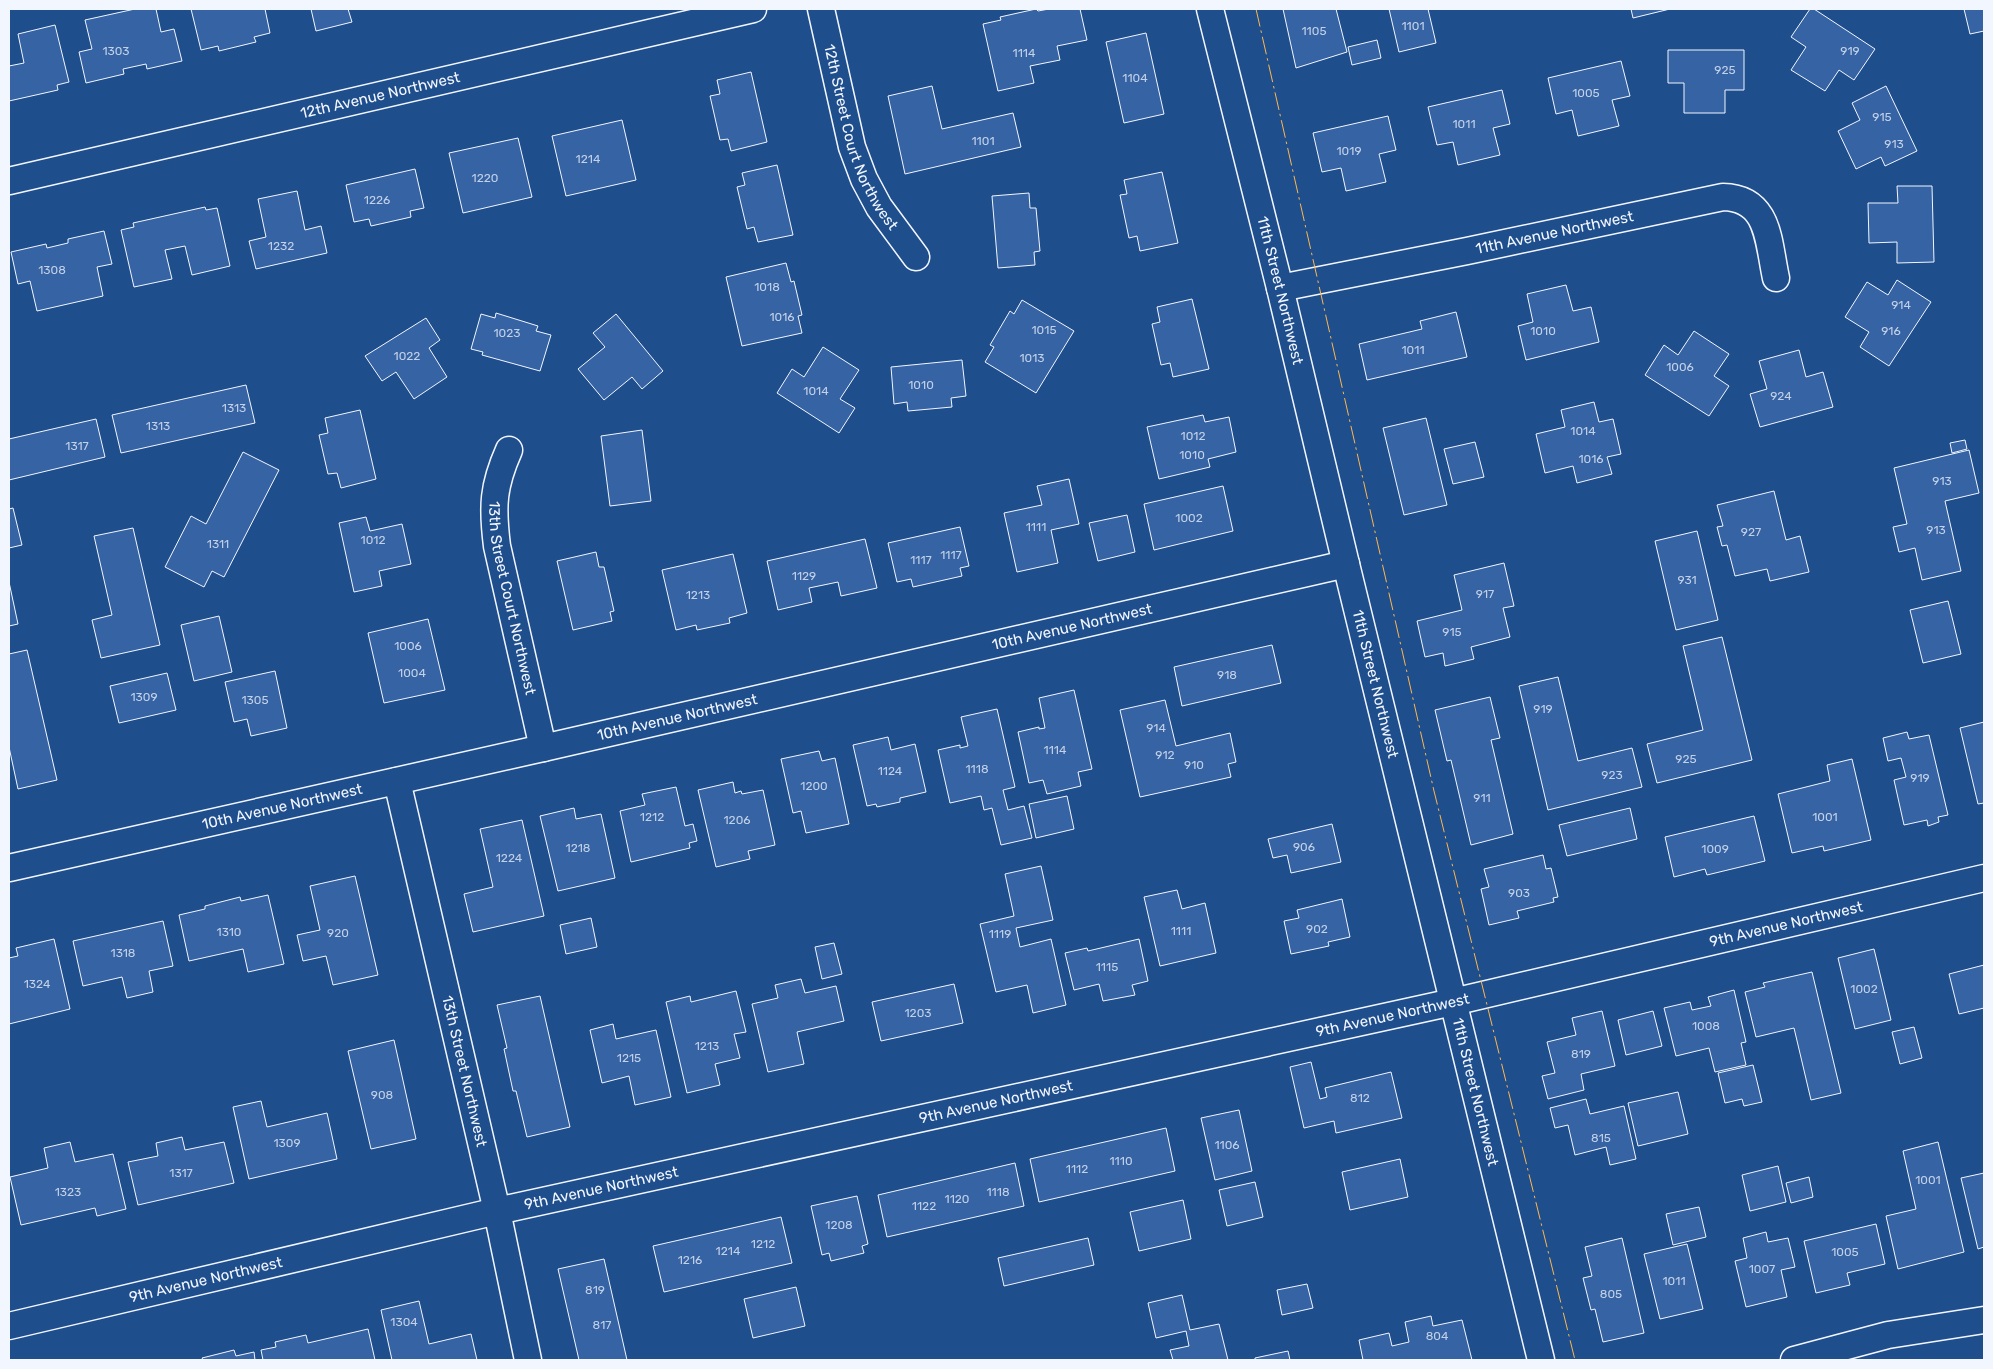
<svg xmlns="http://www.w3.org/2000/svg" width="1993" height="1369" font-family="Rubik,sans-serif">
	<rect width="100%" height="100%" fill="#1f4e8c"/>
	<!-- building -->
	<path fill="#3563a3" stroke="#f2f6ff" d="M135 9H156L161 32 174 29 182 61 147 69 146 64 123 69 124 74 86 83 79 52 92 49 85 20Z
		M191 9H265L270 33 254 37 256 42 219 51 218 46 201 50Z
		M311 9H348L352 22 316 31Z
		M1036 9 1038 11 1049 9H1080L1087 40 1057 46 1060 60 1030 66 1034 83 998 91 983 24 1001 20 1000 17Z
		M1283 9H1336L1347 52 1296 68Z
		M1389 9H1428L1436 43 1399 52Z
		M1631 9H1670L1633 18Z
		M1810 9H1814L1875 49 1854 80 1839 70 1825 91 1791 70 1806 47 1791 37Z
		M1964 9H1984V31L1970 34Z
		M55 25 69 82 57 85 58 90 9 101V66L24 63 18 34Z
		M1146 33 1164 114 1124 123 1106 42Z
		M1377 40 1381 58 1352 65 1348 47Z
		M1668 50H1744V90H1725V113H1684V83H1668Z
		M1621 61 1630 96 1612 100 1619 126 1578 136 1572 110 1556 114 1548 78Z
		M751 72 767 142 731 151 728 139 720 140 710 96 720 94 717 80Z
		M932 86 942 129 1013 113 1021 147 905 174 888 96Z
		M1886 86 1917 151 1885 166 1881 157 1856 169 1838 131 1860 120 1852 103Z
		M1502 90 1510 124 1493 128 1500 155 1458 165 1453 142 1437 145 1428 107Z
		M1388 116 1396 150 1379 154 1386 182 1346 191 1341 168 1322 172 1313 133Z
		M622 120 636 180 566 196 552 136Z
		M518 138 532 197 463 213 449 153Z
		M777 165 793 235 758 242 754 227 747 229 737 187 745 185 742 173Z
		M415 169 424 208 410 211 411 217 371 226 369 219 354 222 346 185Z
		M1162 172 1178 243 1140 251 1137 236 1129 238 1120 195 1127 194 1124 180Z
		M1897 186H1932L1934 262 1897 263V242L1869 243 1868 203H1898Z
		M297 191 305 230 321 226 327 253 256 269 249 241 266 237 258 199Z
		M1029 193 1030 208H1036L1040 251 1034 252 1035 265 998 268 992 196Z
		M205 207 206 210 217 208 230 266 192 275 185 246 165 250 172 279 134 287 121 230 134 227 133 223Z
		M104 231 112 264 97 267 103 296 37 311 30 281 18 284 11 252 46 244 47 248 68 243V239Z
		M786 263 791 282 794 281 802 315 798 316 802 333 742 346 726 277Z
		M1897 280 1931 302 1889 366 1860 347 1869 332 1845 317 1867 282 1888 295Z
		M1566 285 1573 311 1591 307 1599 342 1526 360 1518 326 1533 322 1527 294Z
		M1192 299 1209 369 1173 377 1170 363 1161 365 1152 324 1160 322 1157 307Z
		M1022 300 1074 331 1036 393 985 362 994 347 990 345 1010 311 1014 314Z
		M1456 312 1467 357 1367 380 1359 344 1422 329 1420 321Z
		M496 313 538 326 536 331 551 335 540 371 482 355 483 352 471 349 481 314 495 318Z
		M616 314 663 371 642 389 632 377 604 400 578 369 605 347 593 333Z
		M426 318 440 340 429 348 447 377 414 399 396 372 382 381 365 356Z
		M1694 331 1729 354 1714 376 1729 386 1709 416 1645 375 1664 345 1678 355Z
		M823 347 859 370 840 399 855 408 839 433 777 393 792 369 804 377Z
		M1799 350 1806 377 1823 372 1833 407 1760 427 1750 394 1767 389 1759 361Z
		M962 360 966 396 951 398 952 407 908 411 907 402 894 404 891 367Z
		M246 385 255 423 121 453 112 415Z
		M1594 402 1599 422 1613 419 1621 454 1607 457 1612 474 1577 483 1573 466 1545 473 1536 434 1565 427 1561 410Z
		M360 410 376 479 341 488 337 473 328 474 319 435 328 433 325 418Z
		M1203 415 1205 422 1229 417 1236 452 1208 459 1210 467 1159 479 1147 427Z
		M1426 418 1447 505 1404 515 1383 428Z
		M96 419 105 457 9 480V439Z
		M642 430 651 501 610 506 601 436Z
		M1965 440 1967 449 1952 453 1950 443Z
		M1475 442 1484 477 1453 484 1444 449Z
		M1969 450 1979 493 1945 501 1961 571 1922 580 1915 548 1899 552 1893 527 1907 524 1894 468Z
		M243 452 279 470 224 577 212 571 204 587 165 567 191 516 206 524Z
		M1069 479 1079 524 1051 530 1058 563 1017 572 1004 513 1042 505 1037 486Z
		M1223 486 1233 531 1154 550 1144 504Z
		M1774 491 1786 540 1800 536 1809 572 1770 581 1767 569 1735 576 1727 545 1722 546 1717 527 1723 526 1717 505Z
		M13 508 22 545 9 548V509Z
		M1127 515 1135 552 1098 561 1089 523Z
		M366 517 370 531 402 524 411 564 379 571 382 586 354 592 339 523Z
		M960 527 969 566 960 568 962 576 913 587 911 579 897 582 888 543Z
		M133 528 160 645 101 658 92 620 112 615 94 536Z
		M1697 531 1718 620 1676 630 1655 541Z
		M865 539 877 588 841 596 838 582 809 588 812 602 778 610 767 561Z
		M596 552 599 567H604L614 611 610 612 612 621 573 630 557 561Z
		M733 554 747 613 729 618 730 623 697 630 696 625 676 630 662 570Z
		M1504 563 1514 606 1503 608 1510 637 1471 647 1474 659 1445 666 1443 653 1425 657 1417 621 1462 610 1454 575Z
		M9 582 18 624 9 626Z
		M1948 601 1961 654 1923 663 1910 610Z
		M219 616 232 672 194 681 181 625Z
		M428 619 445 690 384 703 368 633Z
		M1722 637 1752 760 1657 783 1647 744 1703 730 1683 646Z
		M1272 645 1281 683 1182 706 1174 667Z
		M27 650 57 780 18 789 9 747V654Z
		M275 671 287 728 251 736 247 719 234 722 225 682Z
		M167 673 176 710 119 723 110 686Z
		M1558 677 1578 761 1632 748 1642 787 1548 810 1519 686Z
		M1074 690 1092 769 1078 772 1081 786 1047 794 1043 780 1029 783 1018 732 1039 727V729L1045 728 1039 698Z
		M1490 697 1500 738 1491 740 1513 834 1471 845 1451 760 1447 761 1435 710Z
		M1165 700 1176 746 1230 733 1236 762 1228 764 1231 777 1140 797 1120 710Z
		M997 709 1015 787 1003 790 1008 810 1024 806 1032 838 1001 845 992 808 984 810 981 796 950 803 938 750 960 745V748L968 746 961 717Z
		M1984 722V803L1978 804 1960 728Z
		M1907 732 1909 739 1929 735 1948 815 1938 817 1939 822 1928 826 1927 820 1904 825 1894 780 1906 777 1901 758 1888 761 1883 738Z
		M888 737 891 750 915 744 926 792 900 798V802L877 807 876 804 867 806 853 745Z
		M819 751 822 761 835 758 849 824 806 833 801 811 793 813 781 759Z
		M1852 759 1871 840 1824 851 1823 846 1792 853 1778 794 1830 781 1827 765Z
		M733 782 735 793 741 791 742 794 763 790 775 845 748 851 750 859 716 867 698 790Z
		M676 787 685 826 693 824 697 841 689 843 690 848 631 862 620 811 645 805 642 794Z
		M1067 796 1074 829 1036 838 1029 804Z
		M574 808 576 819 601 814 615 878 558 891 540 816Z
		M1630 808 1637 839 1567 856 1559 825Z
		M1754 816 1765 861 1707 875 1705 869 1674 877 1665 837Z
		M522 820 544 916 473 932 464 894 493 887 480 829Z
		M1332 824 1341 862 1291 873 1287 855 1273 858 1268 839Z
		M1543 855 1546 869 1551 868 1558 897 1553 898 1554 902 1517 911 1519 918 1489 925 1481 889 1489 887 1484 869Z
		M1041 866 1053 920 1016 928 1020 947 1051 939 1066 1005 1033 1013 1027 985 996 992 980 924 1014 916 1005 874Z
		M355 876 378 975 333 985 326 956 303 961 297 935 320 930 310 886Z
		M1177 890 1182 909 1205 903 1216 953 1160 966 1144 897Z
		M268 895 284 964 248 972 243 949 189 961 179 915 205 909V906L240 897 241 901Z
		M1342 899 1350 937 1328 942 1329 946 1291 954 1284 921 1299 918 1297 910Z
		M591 918 597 947 566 954 560 925Z
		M163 921 173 966 149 971 153 992 127 998 122 977 83 986 73 941Z
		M54 939 70 1009 9 1024V958L18 956 16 948Z
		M1139 939 1148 981 1132 985 1135 995 1103 1001 1099 984 1074 990 1065 953 1087 948 1088 951Z
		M834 943 842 974 822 979 815 947Z
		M1874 949 1891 1020 1855 1029 1838 958Z
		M1984 965V1008L1959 1014 1949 974Z
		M1812 972 1841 1093 1811 1100 1794 1028 1756 1037 1745 992 1765 987 1763 983Z
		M801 979 805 993 836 986 844 1021 797 1032 804 1064 768 1072 752 1004 778 998 775 985Z
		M954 984 963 1023 881 1041 872 1002Z
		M1734 990 1746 1042 1741 1043 1746 1065 1715 1072 1709 1048 1676 1056 1664 1008 1690 1002 1692 1010 1711 1006 1708 997Z
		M736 991 746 1032 734 1034 740 1058 715 1064 720 1085 687 1093 666 1002 690 996 691 1002Z
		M540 996 570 1127 527 1137 516 1091H513L504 1049 507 1048 497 1005Z
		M1602 1011 1615 1066 1581 1074 1584 1090 1548 1099 1542 1076 1555 1073 1547 1042 1576 1035 1572 1018Z
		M1653 1011 1662 1046 1626 1055 1618 1020Z
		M613 1024 616 1039 656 1030 671 1097 635 1105 629 1076 602 1083 590 1030Z
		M1914 1027 1922 1058 1900 1064 1892 1032Z
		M394 1040 416 1139 371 1149 348 1051Z
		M1311 1062 1320 1099 1327 1097 1325 1088 1391 1072 1402 1118 1336 1133 1334 1121 1304 1128 1290 1067Z
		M1753 1065 1762 1102 1744 1106 1742 1099 1725 1103 1718 1073Z
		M1678 1092 1688 1134 1638 1146 1628 1103Z
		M1586 1099 1590 1114 1624 1106 1636 1159 1610 1165 1606 1147 1575 1155 1568 1125 1555 1128 1550 1108Z
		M261 1101 267 1127 327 1113 337 1159 249 1179 233 1107Z
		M1239 1110 1252 1171 1215 1180 1201 1118Z
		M1166 1128 1175 1171 1039 1202 1030 1159Z
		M182 1137 185 1150 224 1142 234 1183 138 1205 128 1162 158 1156 156 1143Z
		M70 1142 75 1162 113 1154 126 1209 97 1216 95 1208 21 1225 10 1177 48 1168 44 1148Z
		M1938 1142 1964 1252 1898 1269 1886 1216 1916 1209 1903 1151Z
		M1400 1159 1408 1197 1350 1210 1342 1172Z
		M1015 1163 1024 1206 887 1237 878 1195Z
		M1778 1166 1786 1202 1750 1211 1742 1175Z
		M1984 1173V1247L1978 1249 1961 1178Z
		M1809 1177 1813 1197 1791 1203 1786 1183Z
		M1255 1182 1263 1217 1227 1226 1219 1190Z
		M857 1196 868 1244 862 1246 864 1253 831 1261 829 1253 822 1255 811 1206Z
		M1183 1200 1191 1239 1139 1251 1130 1212Z
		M1699 1207 1706 1237 1673 1245 1666 1214Z
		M781 1217 792 1263 664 1292 653 1246Z
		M1876 1224 1885 1264 1847 1273 1850 1285 1816 1293 1804 1241Z
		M1766 1232 1768 1242 1788 1238 1795 1267 1781 1270 1787 1297 1746 1307 1735 1261 1747 1258 1743 1238Z
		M1088 1238 1094 1265 1004 1286 998 1258Z
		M1622 1238 1644 1333 1603 1342 1595 1309 1591 1310 1583 1278 1592 1276 1585 1247Z
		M1687 1244 1703 1309 1660 1319 1644 1254Z
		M604 1259 627 1360H579L558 1269Z
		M1307 1284 1313 1308 1282 1315 1277 1290Z
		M796 1287 805 1326 753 1338 744 1299Z
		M1182 1295 1190 1330 1219 1324 1228 1360H1173L1170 1350 1189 1346 1186 1331 1156 1338 1148 1303Z
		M419 1301 429 1344 471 1334 477 1360H392L381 1310Z
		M1431 1316 1433 1326 1462 1320 1472 1360H1363L1359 1340 1389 1333 1392 1346 1409 1342 1405 1322Z
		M368 1329 375 1360H263L261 1350 276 1347 275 1342 306 1335 308 1343Z
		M234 1350 236 1356 254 1352 255 1360H203L202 1358Z
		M1288 1351 1290 1360H1255V1358Z"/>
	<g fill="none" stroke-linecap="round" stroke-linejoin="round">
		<defs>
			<g id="minor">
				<path id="s1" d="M821 9 852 147 864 179 879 207 916 257"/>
				<path id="s2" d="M1210 9 1280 288 1346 564 1541 1360"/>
				<path id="s3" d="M9 181 753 9"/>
				<path id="s4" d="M1280 288 1467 251 1723 197C1770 198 1768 242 1776 278"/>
				<path id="s5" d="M509 450C493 486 492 506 497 546L543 748"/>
				<path id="s6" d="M397 781 497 1211 528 1360"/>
				<path id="s7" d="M9 868 543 748 1346 564"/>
				<path id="s8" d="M9 1326 497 1211 1453 1002 1984 878"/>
				<path d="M1794 1360 1888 1335 1984 1320"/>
			</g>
		</defs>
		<!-- minor casing -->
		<use href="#minor" stroke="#f2f6ff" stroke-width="29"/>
		<!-- minor -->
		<use href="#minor" stroke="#1f4e8c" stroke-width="26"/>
		<!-- power -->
		<path stroke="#ffb74d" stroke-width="1" stroke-dasharray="18 4 2.5 4" stroke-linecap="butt" d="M1256 9 1434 791 1575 1360"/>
	</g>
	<g text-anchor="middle" stroke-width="4" stroke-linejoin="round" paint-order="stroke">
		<!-- number labels -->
		<g font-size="12" fill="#c3d1e8">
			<text x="1413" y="30">1101</text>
			<text x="1314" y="35">1105</text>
			<text x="116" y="55">1303</text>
			<text x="1850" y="55">919</text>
			<text x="1024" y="57">1114</text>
			<text x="1725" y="74">925</text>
			<text x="1135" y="82">1104</text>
			<text x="1586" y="97">1005</text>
			<text x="1882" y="121">915</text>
			<text x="1464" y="128">1011</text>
			<text x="983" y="145">1101</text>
			<text x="1894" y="148">913</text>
			<text x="1349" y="155">1019</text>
			<text x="588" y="163">1214</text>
			<text x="485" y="182">1220</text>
			<text x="377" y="204">1226</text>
			<text x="281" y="250">1232</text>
			<text x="52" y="274">1308</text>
			<text x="767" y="291">1018</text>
			<text x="1901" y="309">914</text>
			<text x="782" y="321">1016</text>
			<text x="1044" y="334">1015</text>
			<text x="1543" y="335">1010</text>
			<text x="1891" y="335">916</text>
			<text x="507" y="337">1023</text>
			<text x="1413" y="354">1011</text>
			<text x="407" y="360">1022</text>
			<text x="1032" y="362">1013</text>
			<text x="1680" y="371">1006</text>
			<text x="921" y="389">1010</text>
			<text x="816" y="395">1014</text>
			<text x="1781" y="400">924</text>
			<text x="234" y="412">1313</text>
			<text x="158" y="430">1313</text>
			<text x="1583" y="435">1014</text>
			<text x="1193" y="440">1012</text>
			<text x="77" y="450">1317</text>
			<text x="1192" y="459">1010</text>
			<text x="1591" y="463">1016</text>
			<text x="1942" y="485">913</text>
			<text x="1189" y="522">1002</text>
			<text x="1036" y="531">1111</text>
			<text x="1936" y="534">913</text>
			<text x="1751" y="536">927</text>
			<text x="373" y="544">1012</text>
			<text x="218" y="548">1311</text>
			<text x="951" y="559">1117</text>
			<text x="921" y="564">1117</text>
			<text x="804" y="580">1129</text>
			<text x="1687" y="584">931</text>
			<text x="1485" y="598">917</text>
			<text x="698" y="599">1213</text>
			<text x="1452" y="636">915</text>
			<text x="408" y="650">1006</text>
			<text x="412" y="677">1004</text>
			<text x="1227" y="679">918</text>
			<text x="144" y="701">1309</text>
			<text x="255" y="704">1305</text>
			<text x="1543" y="713">919</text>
			<text x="1156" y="732">914</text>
			<text x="1055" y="754">1114</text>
			<text x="1165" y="759">912</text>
			<text x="1686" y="763">925</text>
			<text x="1194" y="769">910</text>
			<text x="977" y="773">1118</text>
			<text x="890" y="775">1124</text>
			<text x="1612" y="779">923</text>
			<text x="1920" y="782">919</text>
			<text x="814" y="790">1200</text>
			<text x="1482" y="802">911</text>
			<text x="652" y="821">1212</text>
			<text x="1825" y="821">1001</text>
			<text x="737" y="824">1206</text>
			<text x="1304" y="851">906</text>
			<text x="578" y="852">1218</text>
			<text x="1715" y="853">1009</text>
			<text x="509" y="862">1224</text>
			<text x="1519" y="897">903</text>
			<text x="1317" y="933">902</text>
			<text x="1181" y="935">1111</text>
			<text x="229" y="936">1310</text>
			<text x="338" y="937">920</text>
			<text x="1000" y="938">1119</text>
			<text x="123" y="957">1318</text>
			<text x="1107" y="971">1115</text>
			<text x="37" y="988">1324</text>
			<text x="1864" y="993">1002</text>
			<text x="918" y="1017">1203</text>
			<text x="1706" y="1030">1008</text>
			<text x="707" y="1050">1213</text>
			<text x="1581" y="1058">819</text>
			<text x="629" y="1062">1215</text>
			<text x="382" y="1099">908</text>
			<text x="1360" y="1102">812</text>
			<text x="1601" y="1142">815</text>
			<text x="287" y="1147">1309</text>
			<text x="1227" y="1149">1106</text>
			<text x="1121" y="1165">1110</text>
			<text x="1077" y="1173">1112</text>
			<text x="181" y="1177">1317</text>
			<text x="1928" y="1184">1001</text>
			<text x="68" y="1196">1323</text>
			<text x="998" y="1196">1118</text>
			<text x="957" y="1203">1120</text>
			<text x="924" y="1210">1122</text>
			<text x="839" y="1229">1208</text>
			<text x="763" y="1248">1212</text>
			<text x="728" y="1255">1214</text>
			<text x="1845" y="1256">1005</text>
			<text x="690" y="1264">1216</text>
			<text x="1762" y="1273">1007</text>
			<text x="1674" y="1285">1011</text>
			<text x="595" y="1294">819</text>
			<text x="1611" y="1298">805</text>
			<text x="404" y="1326">1304</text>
			<text x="602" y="1329">817</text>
			<text x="1437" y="1340">804</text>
		</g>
		<!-- street labels -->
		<g font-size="15" fill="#f2f6ff" stroke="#1f4e8c">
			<text dy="5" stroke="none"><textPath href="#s3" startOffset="381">12th Avenue Northwest</textPath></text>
			<text dy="5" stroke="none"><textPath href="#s1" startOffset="135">12th Street Court Northwest</textPath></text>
			<text dy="5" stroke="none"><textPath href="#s4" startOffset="280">11th Avenue Northwest</textPath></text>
			<text dy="5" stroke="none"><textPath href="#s2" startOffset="290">11th Street Northwest</textPath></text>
			<text dy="5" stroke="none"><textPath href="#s5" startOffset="152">13th Street Court Northwest</textPath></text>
			<text dy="5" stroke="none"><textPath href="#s7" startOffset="1090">10th Avenue Northwest</textPath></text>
			<text dy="5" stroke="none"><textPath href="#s2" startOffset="695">11th Street Northwest</textPath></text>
			<text dy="5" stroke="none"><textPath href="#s7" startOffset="685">10th Avenue Northwest</textPath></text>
			<text dy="5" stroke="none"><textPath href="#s7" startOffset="280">10th Avenue Northwest</textPath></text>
			<text dy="5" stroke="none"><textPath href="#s8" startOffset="1822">9th Avenue Northwest</textPath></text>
			<text dy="5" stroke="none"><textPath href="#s8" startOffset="1418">9th Avenue Northwest</textPath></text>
			<text dy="5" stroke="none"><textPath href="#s6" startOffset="298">13th Street Northwest</textPath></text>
			<text dy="5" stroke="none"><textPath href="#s2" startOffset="1115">11th Street Northwest</textPath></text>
			<text dy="5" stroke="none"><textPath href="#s8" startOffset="1012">9th Avenue Northwest</textPath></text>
			<text dy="5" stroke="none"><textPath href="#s8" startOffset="608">9th Avenue Northwest</textPath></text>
			<text dy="5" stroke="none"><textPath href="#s8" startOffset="202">9th Avenue Northwest</textPath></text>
		</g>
	</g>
	<!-- border -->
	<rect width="1993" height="1369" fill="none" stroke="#f2f6ff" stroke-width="20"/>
</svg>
